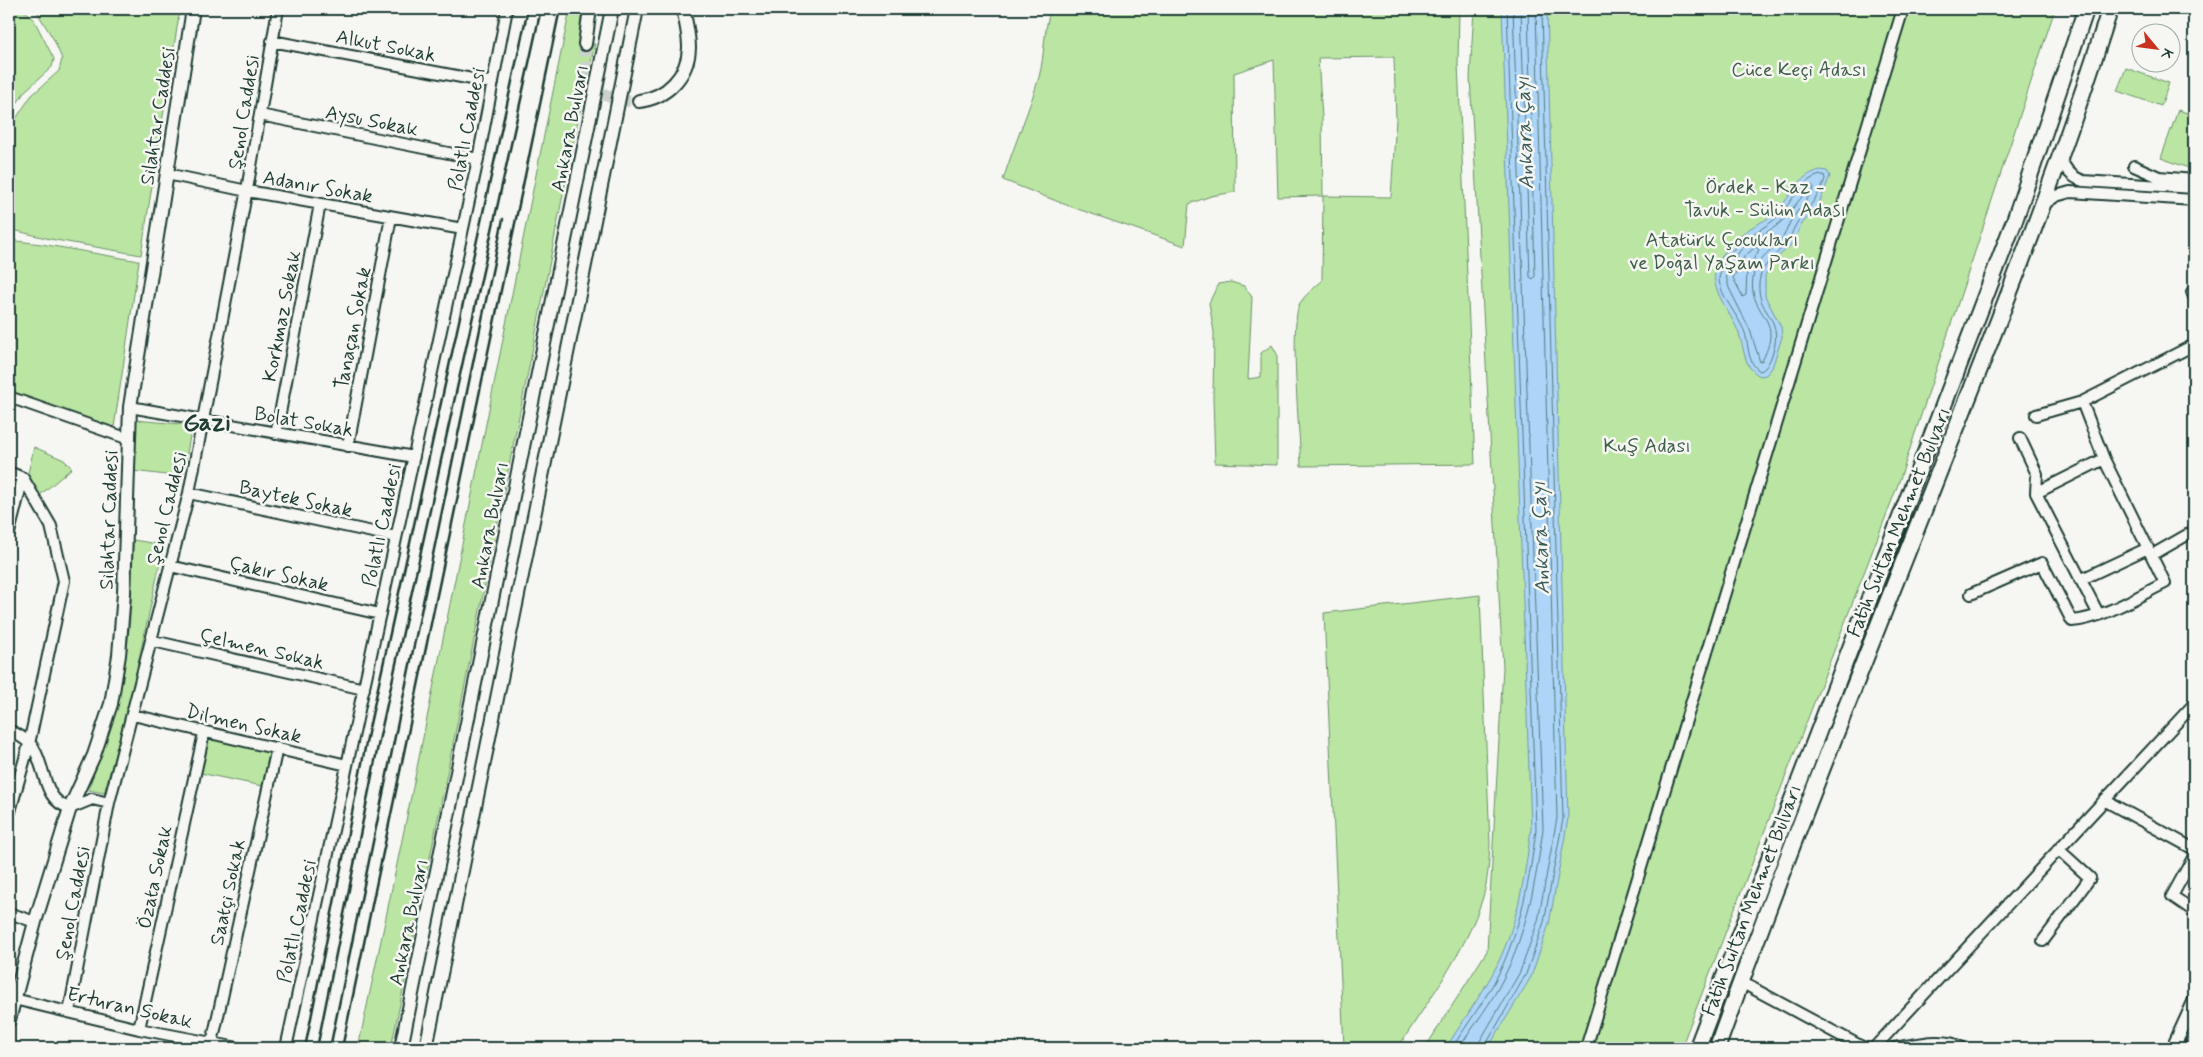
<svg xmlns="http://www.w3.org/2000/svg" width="2203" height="1057" font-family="Mynerve,sans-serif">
	<rect width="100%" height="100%" fill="#f6f6f2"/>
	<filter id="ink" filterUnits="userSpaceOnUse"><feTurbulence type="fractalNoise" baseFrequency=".02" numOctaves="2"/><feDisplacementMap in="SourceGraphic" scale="10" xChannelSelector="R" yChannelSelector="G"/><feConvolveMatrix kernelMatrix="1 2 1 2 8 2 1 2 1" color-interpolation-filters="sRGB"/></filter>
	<g filter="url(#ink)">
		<!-- green -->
		<path fill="#bae5a2" stroke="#6c916b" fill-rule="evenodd" d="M9 9H23L33 18 54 59 52 67 25 91 9 116Z
			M35 9H180L141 255 50 239 9 229V129L31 96 59 71 62 59 54 40Z
			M570 9H585L579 45 595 44C570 151 551 259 529 367 483 594 438 821 391 1048H358C433 703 498 355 570 9Z
			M1051 9H1459L1458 63 1475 464 1301 466C1300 437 1289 322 1300 303 1306 294 1314 288 1322 281L1323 196 1278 197 1274 60 1234 73 1235 192 1211 196 1189 204 1185 246 1069 206 1003 180C1014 145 1029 111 1039 77 1045 55 1043 31 1051 9ZM1394 57 1396 119 1391 197 1323 196 1322 118 1318 58Z
			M1474 9H2055L1899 482 1681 1048H1425L1487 951 1503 668 1470 77Z
			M2126 68 2169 83 2161 106 2117 91Z
			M2178 110 2194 115V170L2161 158Z
			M9 240 41 244 139 261 113 434 9 397Z
			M1231 282 1244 286 1252 297 1248 379 1261 377V353L1272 345 1277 354V465L1215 463 1213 398 1214 332 1209 303 1218 284Z
			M135 420 192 425 183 477 133 471Z
			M34 447 64 460 72 468 39 496 27 478Z
			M133 540 164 545 127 713 104 793 88 790C97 765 107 740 114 715 130 658 132 598 133 540Z
			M1480 595 1490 844C1489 862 1488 880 1483 897 1466 952 1428 1000 1398 1048H1344L1324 613Z
			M208 737 270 750 262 786 200 773Z"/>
		<!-- water -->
		<path fill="#acd5f7" stroke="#7498a9" d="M1502 9H1547L1568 819 1549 924 1531 977 1488 1048H1446C1461 1023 1479 999 1493 973 1517 928 1525 878 1531 828Z
			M1820 170 1827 171 1830 176 1819 204 1802 224 1791 245 1778 257 1765 275V296L1781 327 1782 337 1772 368 1766 375 1760 376C1743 367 1745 350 1739 334 1734 317 1711 291 1715 274 1718 260 1729 242 1742 234 1753 225 1767 221 1777 211 1792 195 1797 176 1820 170Z"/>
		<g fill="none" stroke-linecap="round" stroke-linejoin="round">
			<!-- shore -->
			<path stroke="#577a82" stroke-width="1" d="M1521 9 1530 277 1533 279 1535 276 1528 9
				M1820 175H1824L1825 179C1819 196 1810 206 1799 220 1794 226 1792 234 1788 241 1777 256 1760 264 1759 284 1757 317 1788 316 1770 360 1767 365 1766 369 1760 371 1747 363 1749 346 1745 333 1739 316 1719 295 1719 278 1720 273 1723 268 1724 264 1737 235 1762 234 1780 214 1794 200 1800 180 1820 175Z
				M1812 185 1814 188C1808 200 1799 208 1792 219 1788 225 1787 231 1783 237 1774 249 1758 257 1754 273 1746 305 1771 314 1770 335 1770 344 1766 353 1762 361L1760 362 1750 330 1729 288 1726 276 1739 252 1748 243 1775 227 1784 219Z
				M1756 247 1759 250 1747 270 1746 295 1743 297 1733 278 1744 257Z
				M1452 1048C1467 1024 1486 999 1499 973 1521 927 1530 879 1536 829L1507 9
				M1459 1048C1474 1025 1492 1002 1504 977 1527 930 1536 881 1543 829L1513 9
				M1478 1048 1480 1041 1520 972 1538 921 1557 818 1536 9
				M1484 1048 1526 974 1544 922 1563 819 1542 9"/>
			<!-- major-tunnel -->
			<path stroke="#cbd1cc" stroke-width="12" stroke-dasharray="12 6" stroke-linecap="butt" d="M585 44C582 84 599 102 639 101"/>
			<defs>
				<path id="minor" d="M272 41 493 83
					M260 115 478 159
					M2060 156C2064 169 2071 177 2083 181L2194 188
					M2134 166 2159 177 2194 180
					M167 174 247 191 463 229
					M2043 205 2056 196 2070 192 2194 200
					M2194 291 2192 292 2194 297
					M9 397 129 439
					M130 407 414 457
					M2036 415 2082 402 2194 345
					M276 434 320 204
					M2020 438 2037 474 2036 493
					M348 446 391 217
					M9 472 23 478 51 526 64 581 29 744 9 815
					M189 493 396 537
					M9 533 23 478
					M2152 555 2194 531
					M170 566 380 614
					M2080 580 2148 548
					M1971 594 2042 563 2072 621C2102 619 2138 596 2165 583L2104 459 2082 402
					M2099 615 2036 493 2104 459
					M153 641 364 689
					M133 715 347 765
					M9 730C18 735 29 740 34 749 46 769 43 801 70 808L92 799 109 803
					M2104 800 2194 849
					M2194 856 2172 896 2194 911
					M9 913 35 922
					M2043 941 2090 878 2058 849
					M1741 982 1864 1048
					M14 999 139 1029 238 1048
					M69 1012 109 803 189 493 248 184 278 9
					M139 1029 204 733
					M212 1043 277 748
					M286 1048 478 159 507 9
					M1586 1048 1903 9
					M1874 1048 2194 704
					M1894 1048C1914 1045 1945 1036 1962 1048"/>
				<path id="major" d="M585 44 590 9
					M639 101C666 98 688 76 689 48 689 35 686 22 683 9
					M9 1020 35 922 70 808 94 755 111 704 119 655 124 593 130 407 193 9
					M401 1048 612 9
					M426 1048 637 9
					M2173 1048 2194 1002
					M2190 1048 2194 1041"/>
				<path id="highway" d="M1697 1048 2015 219 2086 9
					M1717 1048C1788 850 1867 655 1944 459 2003 310 2062 162 2110 9"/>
			</defs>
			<!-- minor casing -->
			<use href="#minor" stroke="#1f3d34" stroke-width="14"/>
			<!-- major casing -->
			<use href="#major" stroke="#1f3d34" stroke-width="16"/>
			<!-- highway casing -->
			<use href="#highway" stroke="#1f3d34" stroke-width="19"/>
			<!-- minor -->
			<use href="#minor" stroke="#f6f6f2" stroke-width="10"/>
			<!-- major -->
			<use href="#major" stroke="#f6f6f2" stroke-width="12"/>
			<!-- highway -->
			<use href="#highway" stroke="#f6f6f2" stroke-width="15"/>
			<!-- rail -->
			<path stroke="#1f3d34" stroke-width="2.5" d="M305 1048 368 733 528 9
				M317 1048 380 736 541 9
				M330 1048 503 219
				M342 1048 560 9"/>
		</g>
	</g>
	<g text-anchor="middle" stroke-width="5" stroke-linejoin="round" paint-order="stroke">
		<!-- street labels -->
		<g font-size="20" fill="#1f3d34" stroke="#f6f6f2">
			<text transform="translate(386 45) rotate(11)" y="7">Alkut Sokak</text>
			<text transform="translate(243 112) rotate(-81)" y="7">Şenol Caddesi</text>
			<text transform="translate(157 116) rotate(-81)" y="7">Silahtar Caddesi</text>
			<text transform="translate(372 120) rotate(11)" y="7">Aysu Sokak</text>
			<text transform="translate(569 128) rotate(-79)" y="7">Ankara Bulvarı</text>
			<text transform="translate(466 129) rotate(-79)" y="7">Polatlı Caddesi</text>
			<text transform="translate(318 186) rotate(10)" y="7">Adanır Sokak</text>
			<text transform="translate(281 316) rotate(-79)" y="7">Korkmaz Sokak</text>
			<text transform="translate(352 328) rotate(-79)" y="7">Tanaçan Sokak</text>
			<text transform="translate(304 421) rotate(10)" y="7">Bolat Sokak</text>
			<text transform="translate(296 498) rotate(12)" y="7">Baytek Sokak</text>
			<text transform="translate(166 508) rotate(-76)" y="7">Şenol Caddesi</text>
			<text transform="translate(108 520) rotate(-88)" y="7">Silahtar Caddesi</text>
			<text transform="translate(1898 522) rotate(-68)" y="7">Fatih Sultan Mehmet Bulvarı</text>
			<text transform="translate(381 525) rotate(-78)" y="7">Polatlı Caddesi</text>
			<text transform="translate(489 525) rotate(-79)" y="7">Ankara Bulvarı</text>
			<text transform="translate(279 573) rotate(13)" y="7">Çakır Sokak</text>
			<text transform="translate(262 648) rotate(13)" y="7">Çelmen Sokak</text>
			<text transform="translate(244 723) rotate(13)" y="7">Dilmen Sokak</text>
			<text transform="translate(154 877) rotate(-78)" y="7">Özata Sokak</text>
			<text transform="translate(227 892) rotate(-78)" y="7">Saatçi Sokak</text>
			<text transform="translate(1751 900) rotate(-69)" y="7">Fatih Sultan Mehmet Bulvarı</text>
			<text transform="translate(72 903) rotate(-79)" y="7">Şenol Caddesi</text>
			<text transform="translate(296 921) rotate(-78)" y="7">Polatlı Caddesi</text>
			<text transform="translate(408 922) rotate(-78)" y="7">Ankara Bulvarı</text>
			<text transform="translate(130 1007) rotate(13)" y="7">Erturan Sokak</text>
		</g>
		<!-- park labels -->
		<g font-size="20" fill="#3e5f4a" stroke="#f6f6f2">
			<text x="1799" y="76">Cüce Keçi Adası</text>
			<text x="1765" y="193">Ördek - Kaz -<tspan x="1765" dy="23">Tavuk - Sülün Adası</tspan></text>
			<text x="1722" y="246">Atatürk Çocukları<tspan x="1722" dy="23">ve Doğal Yaşam Parkı</tspan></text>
			<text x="1647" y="452">Kuş Adası</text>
		</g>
		<!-- water labels -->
		<g font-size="21" font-style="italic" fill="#3b5b5b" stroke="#f6f6f2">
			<text transform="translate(1524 133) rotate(-92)" y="7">Ankara Çayı</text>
			<text transform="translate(1540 538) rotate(-92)" y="7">Ankara Çayı</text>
		</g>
		<!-- district labels -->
		<g font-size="25" font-weight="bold" fill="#1f3d34" stroke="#f6f6f2">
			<text x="207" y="430">Gazi</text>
		</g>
	</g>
	<!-- margin -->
	<rect width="2203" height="1057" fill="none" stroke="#f6f6f2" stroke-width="30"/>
	<rect x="15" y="15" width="2173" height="1027" fill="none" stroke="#1f3d34" stroke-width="2" filter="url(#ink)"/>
	<!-- north arrow -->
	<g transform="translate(2156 48) rotate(119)"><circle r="24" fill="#f6f6f2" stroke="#a0aca6"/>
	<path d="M0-4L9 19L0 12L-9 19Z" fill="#c8321e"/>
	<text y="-8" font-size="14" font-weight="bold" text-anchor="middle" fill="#1f3d34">K</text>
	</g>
</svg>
